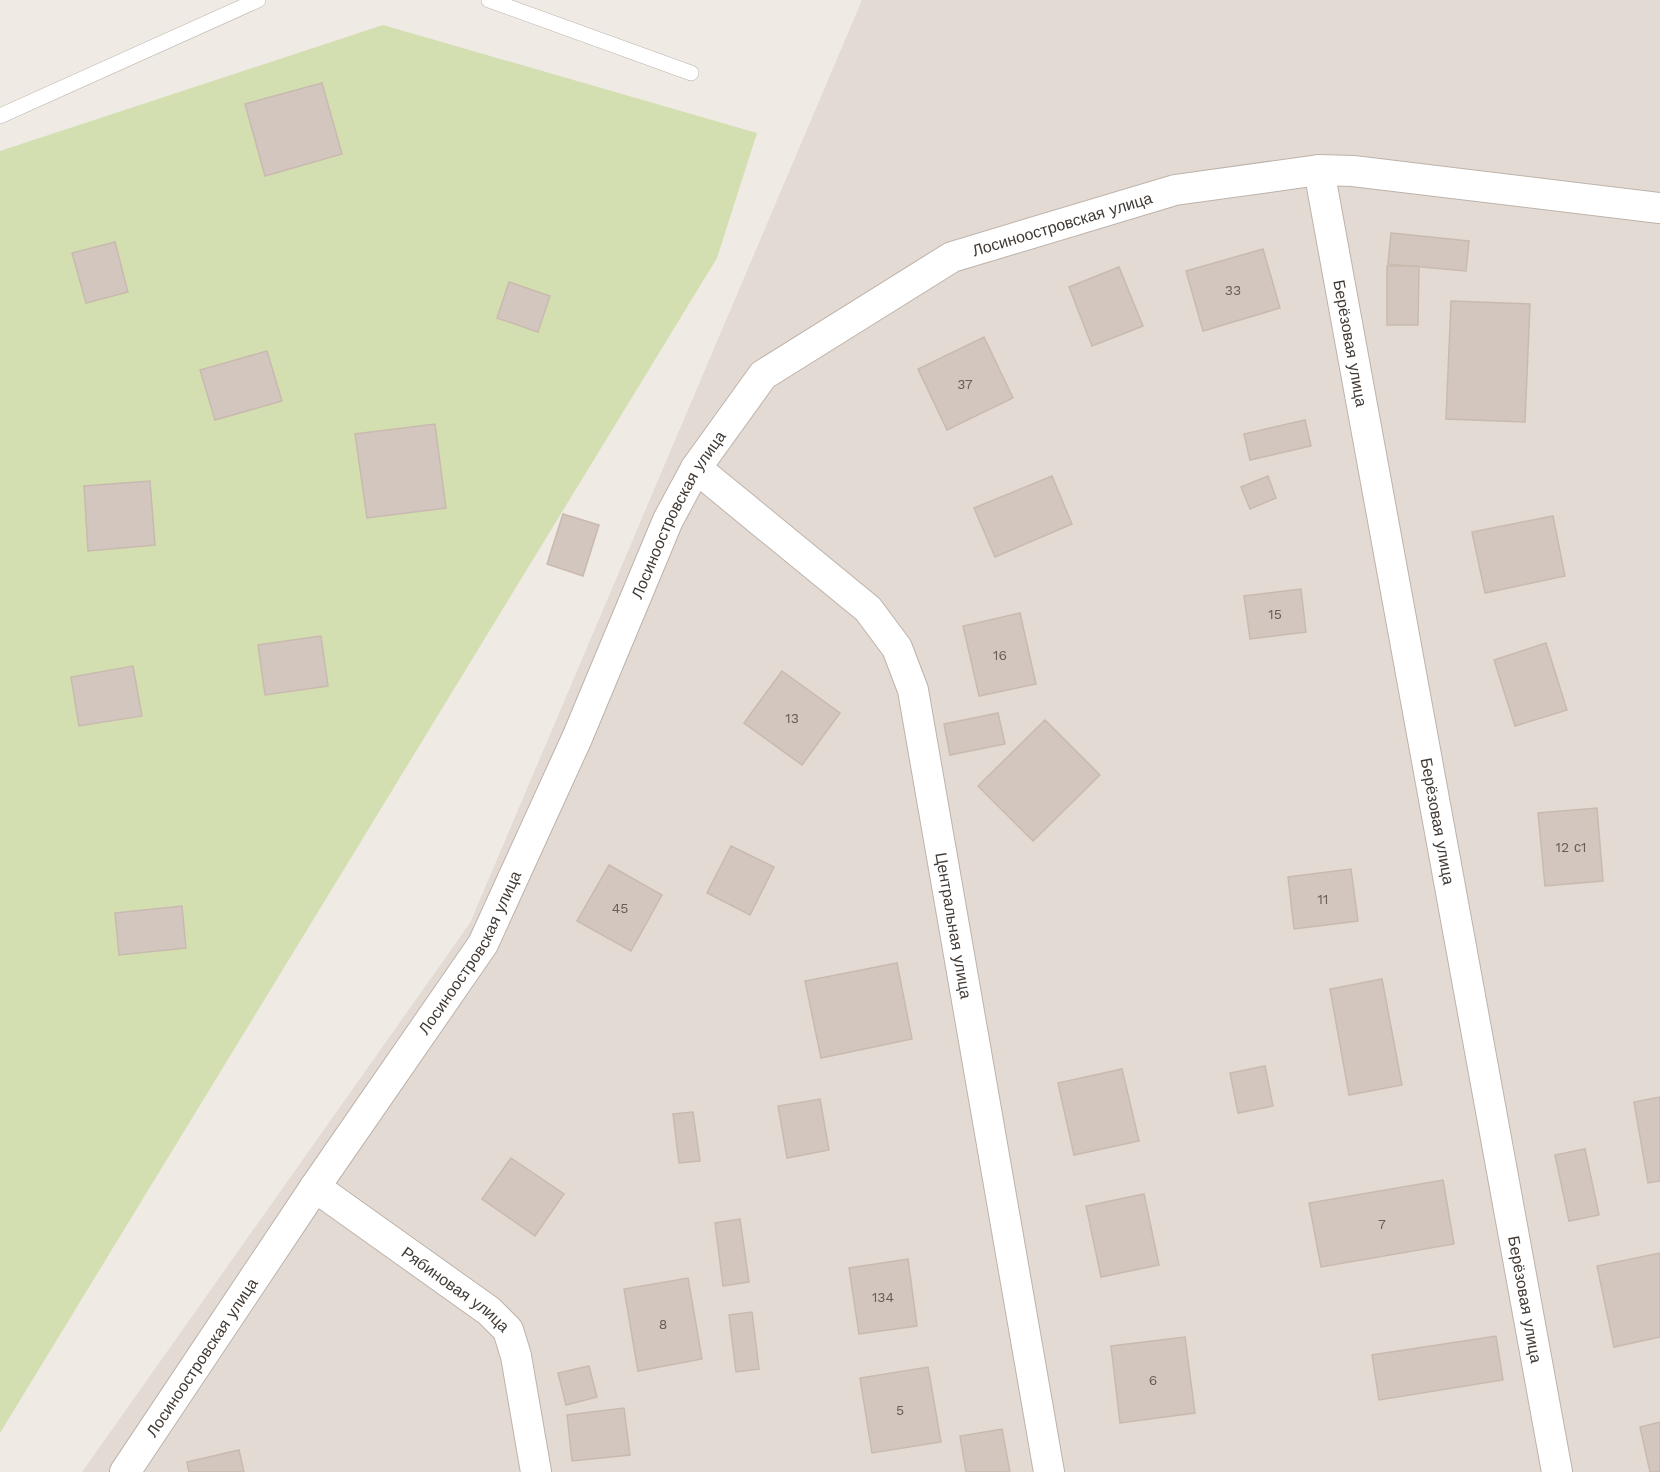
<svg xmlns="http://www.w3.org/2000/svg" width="1660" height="1472" font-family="'Work Sans',sans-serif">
	<rect width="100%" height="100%" fill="#efeae4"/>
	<!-- residential -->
	<path fill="#e3dad3" d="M862 0H1660V1472H82L470 923Z"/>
	<!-- green -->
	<path fill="#d4dfb1" d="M383 25 757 133 717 258 0 1433V151Z"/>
	<!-- building -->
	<path fill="#d3c6be" stroke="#c9baaf" stroke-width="1.5" d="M322 83 342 154 265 176 245 104Z
		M1391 233 1469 241 1466 271 1388 264Z
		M115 242 128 292 86 303 72 253Z
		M1263 249 1280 308 1203 331 1186 271Z
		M1387 266H1419L1418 325H1387Z
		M1119 267 1143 326 1092 346 1069 287Z
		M509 282 550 296 538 332 497 318Z
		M1451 301 1530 304 1525 422 1446 419Z
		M984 337 1013 398 947 430 918 369Z
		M267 351 282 401 215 420 200 370Z
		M1305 420 1311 446 1250 460 1244 434Z
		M435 424 446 508 367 518 355 434Z
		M1052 476 1072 524 995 557 974 508Z
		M1268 476 1276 498 1250 509 1241 487Z
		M150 481 155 545 88 551 84 486Z
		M563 514 599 525 583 576 547 564Z
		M1553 516 1565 576 1485 593 1472 532Z
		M1301 589 1306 632 1250 639 1244 596Z
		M1020 613 1036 684 979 696 963 626Z
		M321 636 328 686 265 695 258 645Z
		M1546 643 1567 710 1515 726 1494 660Z
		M133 666 142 716 79 726 71 677Z
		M782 671 840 713 802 765 744 723Z
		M998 713 1005 744 950 755 944 724Z
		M1045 720 1100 775 1033 841 978 786Z
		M1597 808 1603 881 1545 886 1538 813Z
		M731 846 774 867 750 915 707 893Z
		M609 865 662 895 631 951 577 921Z
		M1351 869 1358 921 1294 929 1288 877Z
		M182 906 186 948 119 955 115 913Z
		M897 963 912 1039 821 1058 805 981Z
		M1382 979 1402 1085 1349 1095 1330 989Z
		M1265 1066 1273 1106 1238 1113 1230 1073Z
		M1122 1069 1139 1141 1074 1155 1058 1083Z
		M1660 1097V1181L1648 1183 1634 1102Z
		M820 1099 829 1150 787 1158 778 1106Z
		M693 1112 700 1161 679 1163 673 1114Z
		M1585 1149 1599 1215 1569 1221 1555 1155Z
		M511 1158 564 1194 535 1236 482 1199Z
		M1443 1180 1454 1244 1321 1267 1309 1203Z
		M1144 1194 1159 1265 1101 1277 1086 1206Z
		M740 1219 749 1282 723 1286 715 1223Z
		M1660 1253V1337L1614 1347 1597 1266Z
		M908 1259 917 1326 859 1334 849 1268Z
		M688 1278 702 1359 638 1371 624 1289Z
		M752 1312 759 1369 736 1372 729 1315Z
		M1496 1336 1503 1380 1379 1400 1372 1355Z
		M1185 1337 1195 1413 1120 1423 1111 1346Z
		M589 1366 597 1397 566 1405 558 1373Z
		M928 1367 941 1442 872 1453 860 1378Z
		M624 1408 630 1455 572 1461 567 1415Z
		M1660 1422V1472H1650L1640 1427Z
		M1002 1429 1010 1472H966L960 1436Z
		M239 1450 244 1472H189L187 1462Z"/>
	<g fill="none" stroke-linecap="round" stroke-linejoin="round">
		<defs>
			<path id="service" d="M489 0 691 73
				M0 116 258 0"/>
			<g id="minor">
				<path id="s1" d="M1319 170 1557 1472"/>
				<path id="s2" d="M696 468 868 609 897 648 913 690 1049 1472"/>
				<path id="s3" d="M315 1187 489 1311 508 1330 516 1356 536 1472"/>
				<path id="s4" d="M125 1472 315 1187 483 944 577 738 668 520 696 468 763 375 952 257 1175 190 1319 170 1353 171 1660 208"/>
			</g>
		</defs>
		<!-- service casing -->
		<use href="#service" stroke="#bdb3ab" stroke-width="16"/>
		<!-- minor casing -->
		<use href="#minor" stroke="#bdb3ab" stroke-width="32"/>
		<!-- service -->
		<use href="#service" stroke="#fff" stroke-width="15"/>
		<!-- minor -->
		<use href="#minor" stroke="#fff" stroke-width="30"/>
	</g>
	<g text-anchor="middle" stroke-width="4.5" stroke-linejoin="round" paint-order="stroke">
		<!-- number labels -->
		<g font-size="14" fill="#665d57">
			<text x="1233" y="295">33</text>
			<text x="965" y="389">37</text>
			<text x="1275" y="619">15</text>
			<text x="1000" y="660">16</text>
			<text x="792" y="723">13</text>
			<text x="1571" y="852">12 с1</text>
			<text x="1323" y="904">11</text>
			<text x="620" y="913">45</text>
			<text x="1382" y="1229">7</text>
			<text x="883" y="1302">134</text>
			<text x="663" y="1329">8</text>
			<text x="1153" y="1385">6</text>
			<text x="900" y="1415">5</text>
		</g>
		<!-- street labels -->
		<g font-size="16" fill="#413a35" stroke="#fff">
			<text dy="6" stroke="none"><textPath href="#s4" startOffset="1612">Лосиноостровская улица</textPath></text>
			<text dy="6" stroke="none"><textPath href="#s1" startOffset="176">Берёзовая улица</textPath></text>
			<text dy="6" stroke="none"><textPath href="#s4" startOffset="1110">Лосиноостровская улица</textPath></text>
			<text dy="6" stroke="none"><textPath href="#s1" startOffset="662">Берёзовая улица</textPath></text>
			<text dy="6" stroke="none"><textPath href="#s2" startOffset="555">Центральная улица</textPath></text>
			<text dy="6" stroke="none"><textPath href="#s4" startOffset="624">Лосиноостровская улица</textPath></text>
			<text dy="6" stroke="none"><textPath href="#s3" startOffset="174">Рябиновая улица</textPath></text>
			<text dy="6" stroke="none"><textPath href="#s1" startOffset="1148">Берёзовая улица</textPath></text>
			<text dy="6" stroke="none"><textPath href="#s4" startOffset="138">Лосиноостровская улица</textPath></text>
		</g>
	</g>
</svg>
